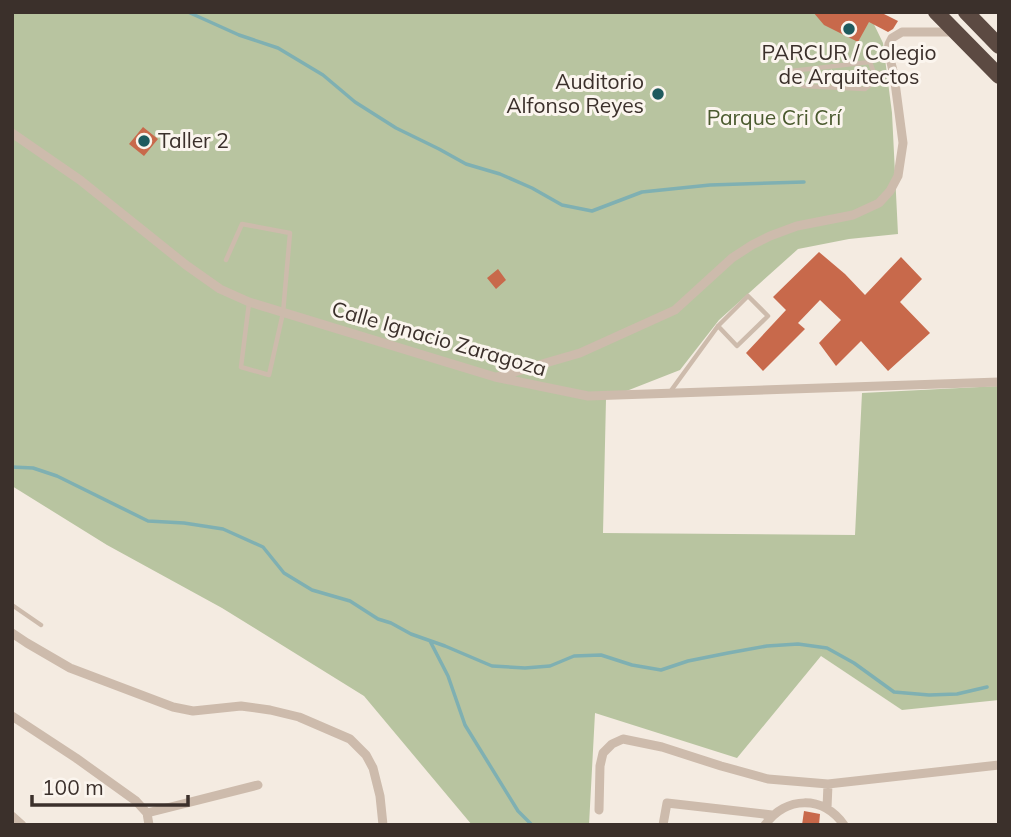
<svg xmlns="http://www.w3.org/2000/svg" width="1011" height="837" font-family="Mulish,sans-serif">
	<rect width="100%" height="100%" fill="#f4ebe1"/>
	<!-- green -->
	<path fill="#b8c4a0" d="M12 12H868L883 43 892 113 898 234 849 239 798 249 719 320 680 370 606 399 603 533 855 535 862 393 999 386V700L902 710 821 656 737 758 595 713 589 825H472L364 696 222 608 107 545 12 486Z"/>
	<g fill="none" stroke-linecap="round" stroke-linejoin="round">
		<!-- stream -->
		<path stroke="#7fb0b2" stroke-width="3.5" d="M188 12 239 35 278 48 323 75 355 102 396 128 439 149 466 164 500 174 532 188 562 205 592 211 642 192 710 185 804 182
			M12 467 33 468 57 476 148 521 184 523 223 529 263 547 284 573 312 590 350 601 378 619 391 623 411 634 445 646 492 666 525 668 550 666 574 656 601 655 632 665 661 670 688 661 728 653 767 646 798 644 827 648 854 663 894 692 929 695 957 694 987 687
			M430 641 448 676 465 725 518 811 532 825"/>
	</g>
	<!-- building -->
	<path fill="#c8694b" d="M813 12H880L898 21 893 29 888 32 869 22 858 42 824 25Z
		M143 127 158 139 144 156 129 144Z
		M819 252 845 274 865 295 901 257 922 279 900 302 930 333 888 371 861 341 836 366 819 343 841 320 820 300 798 323 805 329 763 371 746 353 786 310 773 297Z
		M498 269 506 280 496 289 487 278Z
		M804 811 820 814 819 825H802Z"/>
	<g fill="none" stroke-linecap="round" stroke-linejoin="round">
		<!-- lane -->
		<path stroke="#cdbbac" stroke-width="4.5" d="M870 62 874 73 869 86 865 89 803 86 785 76 791 71Z
			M874 73 893 75
			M226 260 242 224 290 233 283 313 269 375 241 367 249 303
			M670 392 718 326 748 296 768 316 737 346 718 326
			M12 605 41 625"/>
		<!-- street -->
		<path stroke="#cdbbac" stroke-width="9" d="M12 133 80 180 186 265 220 289 249 302 495 377 588 396 999 382
			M497 377 580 353 675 310 732 258 752 245 770 236 797 226 853 215 879 203 890 191 898 176 903 143 894 75 888 50 889 44 892 38 902 32H955
			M12 633 27 643 70 668 173 707 193 711 241 706 270 710 299 717 350 739 366 755 373 768 380 796 383 825
			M12 716 76 758 136 801 147 813 149 825
			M827 808 828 784
			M599 810 600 766 603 753 612 744 623 739 662 747 721 766 768 779 828 784 999 765
			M147 813 258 785
			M12 816 22 825
			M663 825 667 803 772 815
			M765 825C786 796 823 795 844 825"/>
		<!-- highway -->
		<path stroke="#5c4a42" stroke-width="16" d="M936 12 999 76
			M966 12 999 46"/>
	</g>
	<!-- markers -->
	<g fill="#1f5a5e" stroke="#fbf5ee" stroke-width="2.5">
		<circle cx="849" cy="29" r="7"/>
		<circle cx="658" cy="94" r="7"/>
		<circle cx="144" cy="141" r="7"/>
	</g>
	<g text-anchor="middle" stroke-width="6" stroke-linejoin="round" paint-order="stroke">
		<!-- poi labels -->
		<g font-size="21" fill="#3b302b" stroke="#fbf5ee">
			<text x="849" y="60">PARCUR / Colegio<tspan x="849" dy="24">de Arquitectos</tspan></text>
			<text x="644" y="89" text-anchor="end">Auditorio<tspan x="644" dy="24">Alfonso Reyes</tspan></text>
			<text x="158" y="148" text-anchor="start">Taller 2</text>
		</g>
		<!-- park labels -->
		<g font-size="21" fill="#4a5a2e" stroke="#fbf5ee">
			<text x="774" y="125">Parque Cri Crí</text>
		</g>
		<!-- street labels -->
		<g font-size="21" fill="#3b302b" stroke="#fbf5ee">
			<text transform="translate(439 339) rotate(16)" y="7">Calle Ignacio Zaragoza</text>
		</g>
	</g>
	<!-- border -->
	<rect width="1011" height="837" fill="none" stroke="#3b302b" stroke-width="28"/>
	<!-- scale -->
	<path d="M32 795v10h156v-10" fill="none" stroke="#3b302b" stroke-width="3.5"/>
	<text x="42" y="795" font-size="21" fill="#3b302b" stroke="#fbf5ee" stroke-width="5" paint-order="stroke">100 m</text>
</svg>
